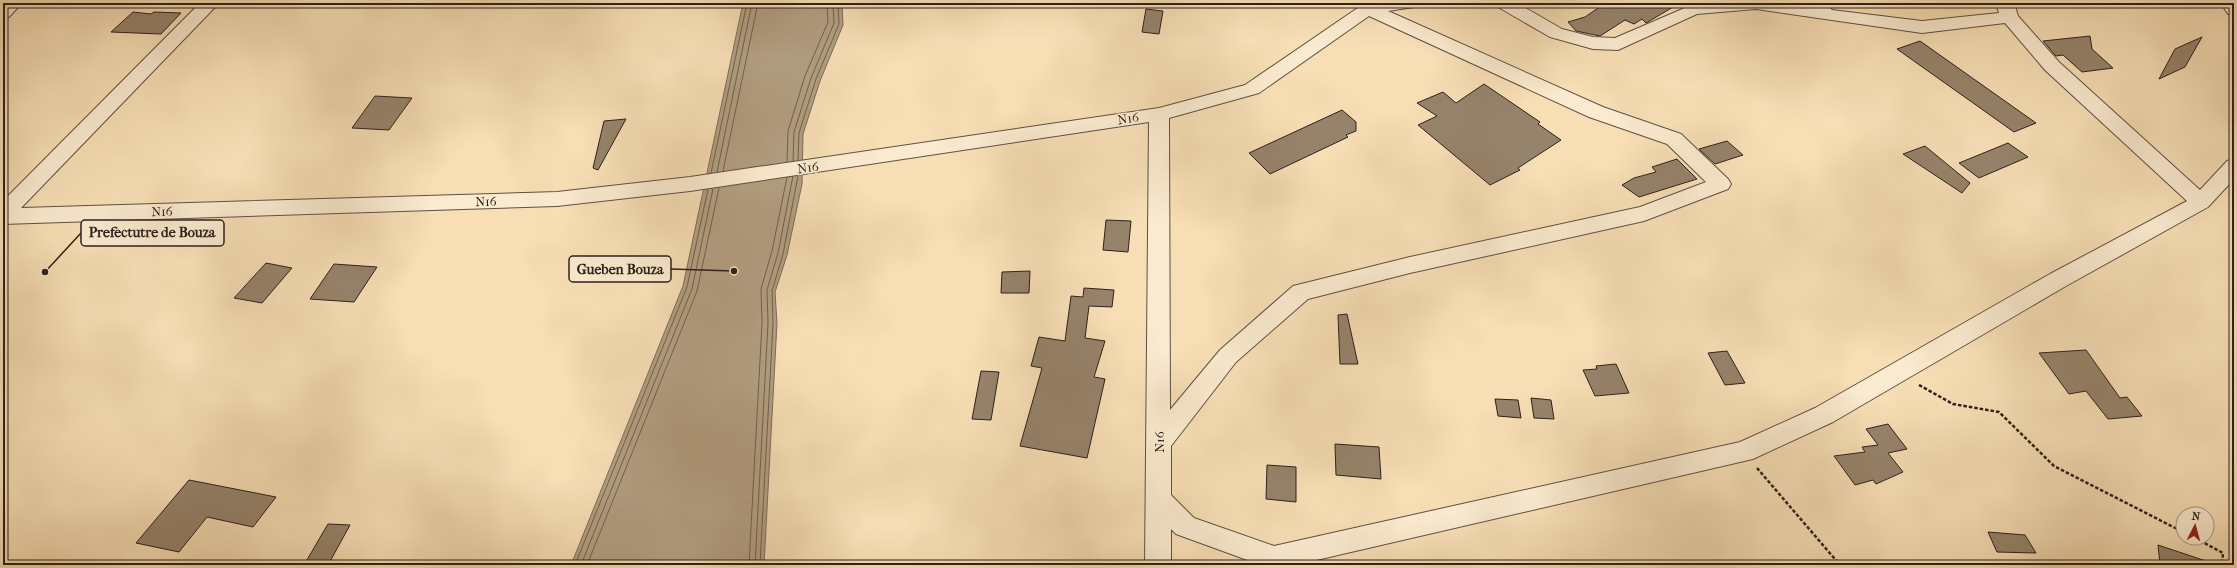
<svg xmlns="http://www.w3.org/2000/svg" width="2237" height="568" font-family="'IM FELL French Canon',serif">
	<rect width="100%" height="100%" fill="#f7deb5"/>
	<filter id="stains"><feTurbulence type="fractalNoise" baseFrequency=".005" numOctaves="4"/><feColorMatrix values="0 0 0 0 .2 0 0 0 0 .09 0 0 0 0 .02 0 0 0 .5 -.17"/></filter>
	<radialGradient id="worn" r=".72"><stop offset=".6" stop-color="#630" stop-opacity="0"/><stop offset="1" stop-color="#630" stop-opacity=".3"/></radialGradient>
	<!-- water -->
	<path fill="#b29e81" stroke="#7c6c58" d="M743 3H842L843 25 820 81 803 134 802 184 787 255 775 292 777 323 764 565H571L683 286Z"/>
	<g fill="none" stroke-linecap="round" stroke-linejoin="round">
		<!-- shore -->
		<path stroke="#6f604e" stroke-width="1" d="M798 160 799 133 816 79 839 24 838 3
			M793 161 794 132 811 78 834 23 833 3
			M787 162 788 131 805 76 828 22 827 3
			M723 171 758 3
			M717 172 752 3
			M711 173 747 3
			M575 565 687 287 708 189
			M581 565 692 289 713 189
			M587 565 697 291 719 188
			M749 565 762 323 761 289 772 251 787 177
			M755 565 768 323 767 290 778 253 793 176
			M760 565 773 323 772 291 783 254 798 176"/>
	</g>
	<!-- building -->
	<path fill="#96836b" stroke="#2c211b" d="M1594 3H1680L1646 23 1642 19 1634 24 1625 20 1600 36 1576 31 1568 22 1585 17 1601 6Z
		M1146 9 1163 11 1159 34 1142 32Z
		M133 12 151 14 154 12 181 13 161 34 111 32Z
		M2090 36 2092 49 2113 68 2082 72 2063 55 2056 56 2043 41Z
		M2202 37 2185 67 2159 79 2175 49Z
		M1920 41 2036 123 2014 132 1897 49Z
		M1484 84 1540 122 1538 124 1561 140 1518 168 1520 170 1490 185 1418 125 1437 116 1417 103 1443 92 1456 103Z
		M375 96 412 98 389 130 352 128Z
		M1342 110 1356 122V131L1346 135 1348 137 1270 174 1249 153Z
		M626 119 598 170 593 168 604 121Z
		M1727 141 1743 155 1715 164 1699 149Z
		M2008 143 2028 157 1979 178 1959 163Z
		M1925 146 1970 183 1962 193 1903 154Z
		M1677 159 1697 179 1639 197 1622 185 1634 178 1656 172 1652 167Z
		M1106 220 1131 221 1128 252 1103 250Z
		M266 263 292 268 262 303 234 298Z
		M334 264 377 267 354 302 310 299Z
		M1030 271 1029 293H1001L1002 272Z
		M1084 288 1114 290 1112 307 1089 306 1085 338 1105 341 1094 377 1105 379 1087 458 1020 446 1042 368 1031 366 1039 337 1065 341 1071 296 1083 297Z
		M1347 314 1358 364H1340L1338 315Z
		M2086 350 2120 398 2127 397 2142 416 2108 419 2086 391 2069 394 2039 353Z
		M1727 351 1745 383 1725 385 1708 353Z
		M1616 364 1629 393 1595 396 1583 370 1597 369 1596 366Z
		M981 371 999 372 991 420 972 419Z
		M1531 398 1551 400 1554 419 1534 418Z
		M1495 399 1518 400 1521 418 1498 416Z
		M1888 424 1907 449 1888 453 1903 472 1876 484 1873 480 1855 485 1834 456 1865 452 1862 447 1878 445 1866 429Z
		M1335 444 1379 447 1381 479 1336 475Z
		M1267 465 1296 467V502L1266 499Z
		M189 480 276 497 253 527 207 517 179 552 136 543Z
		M328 524 350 525 328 565H304Z
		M1988 532 2025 535 2036 553 1997 552Z
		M2158 545 2209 562V565H2160Z"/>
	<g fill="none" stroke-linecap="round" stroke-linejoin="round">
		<defs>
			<path id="minor" d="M3 3H22L9 17 3 18Z
				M200 3H219L21 208 557 192 690 177 1159 108 1245 85 1362 5 1372 3H1417L1414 7 1388 11 1603 107 1681 134 1728 179 1731 184 1728 189 1644 221 1410 273 1308 299 1236 362 1171 446V495L1194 518 1274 546 1740 442 1815 408 2050 274 2187 201 2045 70 2005 23 1922 33 1756 9 1697 14 1618 50 1593 49 1550 37 1498 7 1495 3H1517L1562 29 1593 37 1615 38 1694 4 1784 3 1810 7 1809 3H1826L1832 10 1922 21 1999 13 1996 3H2014L2018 16 2059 62 2200 190 2227 161 2234 159V179L2208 207 2066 286 1833 422 1753 459 1295 565H1261L1176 534 1171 529V565H1145L1149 122 690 191 557 206 3 224V201ZM1369 16 1589 117 1667 144 1706 182 1640 207 1410 257 1293 286 1220 350 1170 410 1169 118 1259 93Z
				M701 3H726L723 7H704Z
				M2221 3H2234V15L2228 14Z"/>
		</defs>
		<!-- minor casing -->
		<use href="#minor" stroke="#5f5042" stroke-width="2"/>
		<!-- path -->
		<path stroke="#2c211b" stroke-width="2.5" stroke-dasharray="3.5 2" stroke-linecap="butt" d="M1919 385 1953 404 1999 412 2054 466 2183 532
			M1757 468 1840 565
			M2195 538 2223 553 2222 565"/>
		<!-- minor -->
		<use href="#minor" fill="#faeacf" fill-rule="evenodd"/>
	</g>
	<g text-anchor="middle" stroke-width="3.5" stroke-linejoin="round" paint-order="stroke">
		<!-- street labels -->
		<g font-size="13" fill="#2c211b" stroke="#faeacf">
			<text transform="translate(1128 118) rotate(-9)" y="5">N16</text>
			<text transform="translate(808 167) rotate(-8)" y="5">N16</text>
			<text transform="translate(486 201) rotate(-2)" y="5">N16</text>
			<text transform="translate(162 211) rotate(-2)" y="5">N16</text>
			<text transform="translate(1159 442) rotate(-90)" y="5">N16</text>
		</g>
	</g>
	<!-- callouts -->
	<path fill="none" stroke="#2c211b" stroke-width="1.5" d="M45 272L81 233M734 271L671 269"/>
	<g fill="#2c211b" stroke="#faeacf" stroke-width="1.5">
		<circle cx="45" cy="272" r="4"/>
		<circle cx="734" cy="271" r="4"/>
	</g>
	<g fill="#faeacf" stroke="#2c211b" stroke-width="1.5">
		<rect x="81" y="220" width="143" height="26" rx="4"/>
		<rect x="569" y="256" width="102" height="26" rx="4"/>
	</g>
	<g font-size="14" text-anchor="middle" font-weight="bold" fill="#2c211b">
		<text x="152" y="237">Prefectutre de Bouza</text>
		<text x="620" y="274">Gueben Bouza</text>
	</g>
	<!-- margin -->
	<rect width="2237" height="568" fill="none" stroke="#f7deb5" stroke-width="16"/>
	<rect x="4" y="4" width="2229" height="560" fill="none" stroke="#2c211b" stroke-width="2"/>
	<rect x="8" y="8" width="2221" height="552" fill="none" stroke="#2c211b"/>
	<!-- north arrow -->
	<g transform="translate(2195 526) rotate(6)"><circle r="19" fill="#faeacf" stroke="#a89a87"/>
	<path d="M0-3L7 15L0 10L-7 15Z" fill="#8f2418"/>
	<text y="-6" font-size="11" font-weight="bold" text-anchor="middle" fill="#2c211b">N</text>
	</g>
	<rect width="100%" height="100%" filter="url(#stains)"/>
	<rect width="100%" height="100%" fill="url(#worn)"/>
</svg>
